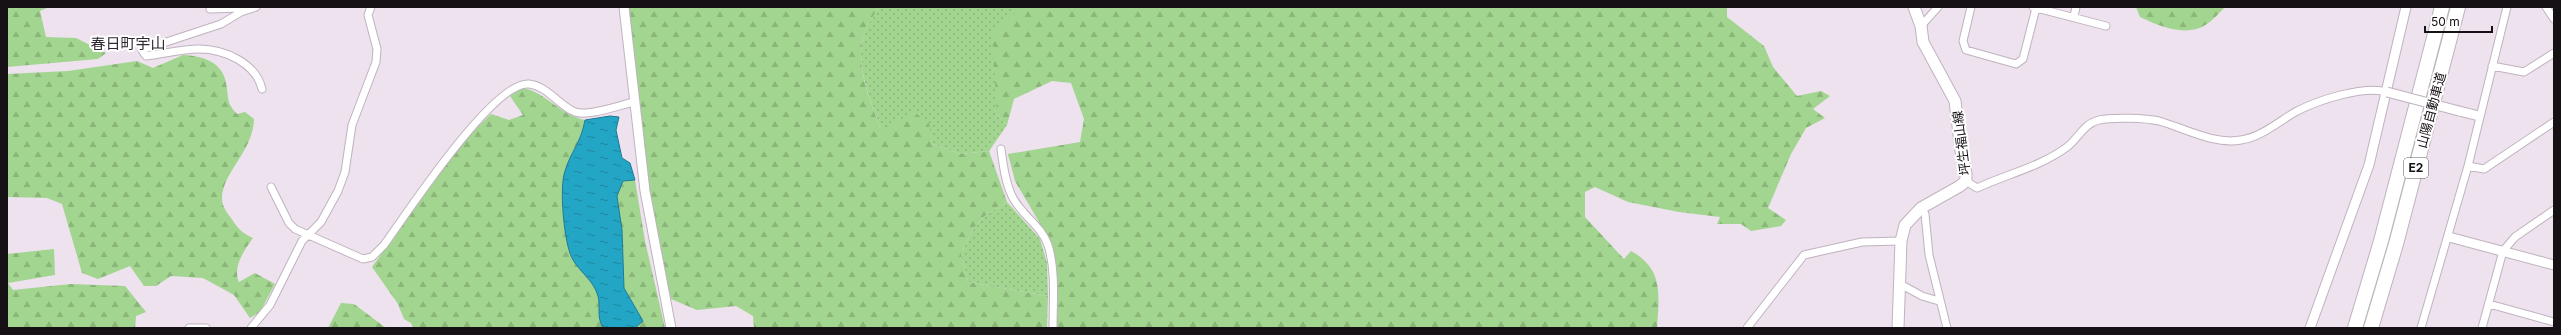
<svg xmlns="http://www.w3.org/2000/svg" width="2561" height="335" font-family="Inter,'Noto Sans JP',sans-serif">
	<defs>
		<pattern id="grass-dots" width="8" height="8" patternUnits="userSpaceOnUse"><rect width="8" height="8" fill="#a2d58f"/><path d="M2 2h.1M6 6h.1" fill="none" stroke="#8bb67a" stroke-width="1.8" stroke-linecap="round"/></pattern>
		<pattern id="forest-firs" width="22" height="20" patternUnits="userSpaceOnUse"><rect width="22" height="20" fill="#a2d58f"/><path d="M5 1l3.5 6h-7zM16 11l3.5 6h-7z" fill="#8bb67a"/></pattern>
		<pattern id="water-ripples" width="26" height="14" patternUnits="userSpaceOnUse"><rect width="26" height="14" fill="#23a6c6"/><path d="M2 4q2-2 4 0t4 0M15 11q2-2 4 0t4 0" fill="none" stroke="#1d86a0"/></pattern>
	</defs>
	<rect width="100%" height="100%" fill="#ede2ee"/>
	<!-- grass -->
	<path fill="url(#grass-dots)" d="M879 7H1013L1016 13 997 114 1007 125 989 151 960 154 932 144 928 123 881 130C871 100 853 63 865 31 868 23 875 14 879 7Z
		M1007 202 1040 239 1047 263 1048 296 968 282 961 254C975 224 978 218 1007 202Z"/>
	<!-- forest -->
	<path fill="url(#forest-firs)" d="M7 7H49L40 11 46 37 76 38 106 53 98 59 7 67Z
		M627 7H879C875 14 868 23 865 31 853 63 870 99 881 130L914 112 929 123 932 144 960 154 989 151 1007 202C978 218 975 224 961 254L968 282 1048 296 1047 328H754L753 316 736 306 697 310 671 299 648 190Z
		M1013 7H1727V17L1764 46 1773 67 1797 96 1821 91 1830 96 1813 109 1825 118 1806 128 1791 154 1768 208 1786 220 1781 226 1751 231 1741 224H1717L1720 217 1679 212 1628 202 1595 187 1585 192V217L1624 259 1631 251C1664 269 1659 295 1657 328H1057L1056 267 1052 244 1015 181 1008 154 1080 142 1084 119 1071 83 1052 81 1014 99 1007 125 997 114 992 33 1015 13Z
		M2136 7H2225C2219 13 2213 20 2207 24 2187 38 2159 26 2140 17Z
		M183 55C202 56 222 61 226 83 229 99 226 102 237 114L245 112 254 119C253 152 222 172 222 199 222 206 227 213 231 218 238 229 242 233 253 238 245 249 232 267 239 282L255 273 275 284 260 312 250 318 234 295 203 278 171 276 156 286H144L130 266 98 279 82 273 62 204 47 198 7 197V74L68 71 137 61 153 68Z
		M522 88C545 91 561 116 585 120 581 143 571 151 565 171 559 187 564 243 572 258 579 272 593 279 598 296 601 308 596 315 603 328H413L411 323 404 319 398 304 372 267 462 142 491 114 509 120 523 115 510 96Z
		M635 180 645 241 665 328H635L643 321 624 288 622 230 617 196 623 181Z
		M54 249 55 275 8 283 13 290 71 284 125 286 146 312 136 316 135 328H7V254Z
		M341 303 354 304 386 328H328Z"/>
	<!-- water -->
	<path fill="url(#water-ripples)" stroke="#1f7991" d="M610 116 619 117 616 130 622 158 630 163 635 180 623 181 617 196 622 230 624 288 643 321 635 328H603C596 315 601 308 598 296 593 279 579 272 572 258 564 243 559 187 565 171 571 151 581 143 585 120Z"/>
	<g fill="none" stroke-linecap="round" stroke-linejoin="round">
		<defs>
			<path id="minor" d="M256 7 241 12 221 24 142 50 146 56C163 54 182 49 199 49 224 49 256 63 262 89
				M1971 7 1963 41 1966 50 2016 64 2023 59 2036 8
				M2033 7 2106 26
				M2546 7 2554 19
				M210 9 240 8 241 12
				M2074 16 2076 7
				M1921 26 1938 7
				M2492 66 2524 72 2554 53
				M1001 149C1003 164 1005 182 1012 196 1021 215 1041 225 1048 245 1056 271 1053 301 1053 328
				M2468 166 2484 169 2554 122
				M1966 181 1977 188C2007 174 2040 167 2067 147 2079 138 2083 124 2099 120 2112 117 2146 118 2159 121 2184 128 2214 145 2241 140 2262 137 2279 121 2297 111 2319 100 2364 85 2387 92
				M271 187 289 223 295 229 363 259 372 257 384 245C405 216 494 80 529 84 548 86 559 106 575 112 587 117 620 105 634 102
				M1921 208 1925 214 1929 255 1947 328
				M1900 284 1922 296 1939 301
				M2489 304 2554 322
				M189 328H206
				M251 328 270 305 302 241 321 222 338 191 345 172 352 125 376 62 377 49 368 15 371 7
				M1747 328 1804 255 1862 242 1901 241
				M2421 328 2468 166 2507 7
				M2482 328 2503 251 2515 237 2554 210"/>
			<path id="tertiary" d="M624 7 645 191 671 328
				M2459 111 2479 116
				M2449 237 2554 265
				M2310 328 2369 165 2406 7"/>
			<path id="secondary" d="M1898 328 1901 241 1905 225 1921 208 1960 186 1966 181V174L1961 151 1955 101 1923 42 1921 26 1914 7"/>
			<path id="motorway" d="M2355 328 2381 241 2442 7
				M2371 328 2396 244 2458 7"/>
		</defs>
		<!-- minor casing -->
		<use href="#minor" stroke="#beb3bf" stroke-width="9"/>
		<!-- tertiary casing -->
		<use href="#tertiary" stroke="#beb3bf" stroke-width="11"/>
		<!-- secondary casing -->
		<use href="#secondary" stroke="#beb3bf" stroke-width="13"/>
		<!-- motorway casing -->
		<use href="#motorway" stroke="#beb3bf" stroke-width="16"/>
		<!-- minor -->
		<use href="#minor" stroke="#fff" stroke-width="7"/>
		<!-- tertiary -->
		<use href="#tertiary" stroke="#fff" stroke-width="9"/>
		<!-- secondary -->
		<use href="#secondary" stroke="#fff" stroke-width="11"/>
		<!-- motorway -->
		<use href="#motorway" stroke="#fff" stroke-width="14"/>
		<defs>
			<path id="tertiary-bridge" d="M2387 92 2459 111"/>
		</defs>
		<!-- tertiary-bridge casing -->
		<use href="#tertiary-bridge" stroke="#beb3bf" stroke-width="11" stroke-linecap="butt"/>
		<!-- tertiary-bridge -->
		<use href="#tertiary-bridge" stroke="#fff" stroke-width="9"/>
	</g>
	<g text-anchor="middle" stroke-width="4" stroke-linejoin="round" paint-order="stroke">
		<!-- shield labels -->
		<rect fill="#fff" stroke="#5b585b" stroke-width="1" x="2404" y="158" width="24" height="20" rx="3"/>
		<g font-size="12" font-weight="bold" fill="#151115">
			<text x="2416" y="172">E2</text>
		</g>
		<!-- street labels -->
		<g font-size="13" fill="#151115" stroke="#fff">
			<text transform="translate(2431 110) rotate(-75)" y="5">山陽自動車道</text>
			<text transform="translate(1961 143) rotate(-97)" y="5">坪生福山線</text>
		</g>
		<!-- quarter labels -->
		<g font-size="15" fill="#312932" stroke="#fff">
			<text x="128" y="49">春日町宇山</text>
		</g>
	</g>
	<!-- border -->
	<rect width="2561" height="335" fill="none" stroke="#151115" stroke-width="16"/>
	<!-- scale -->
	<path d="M2425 26v6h67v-6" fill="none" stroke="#151115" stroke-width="2"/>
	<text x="2431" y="26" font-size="12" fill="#151115" stroke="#ffffff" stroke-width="3" paint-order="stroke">50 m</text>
</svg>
